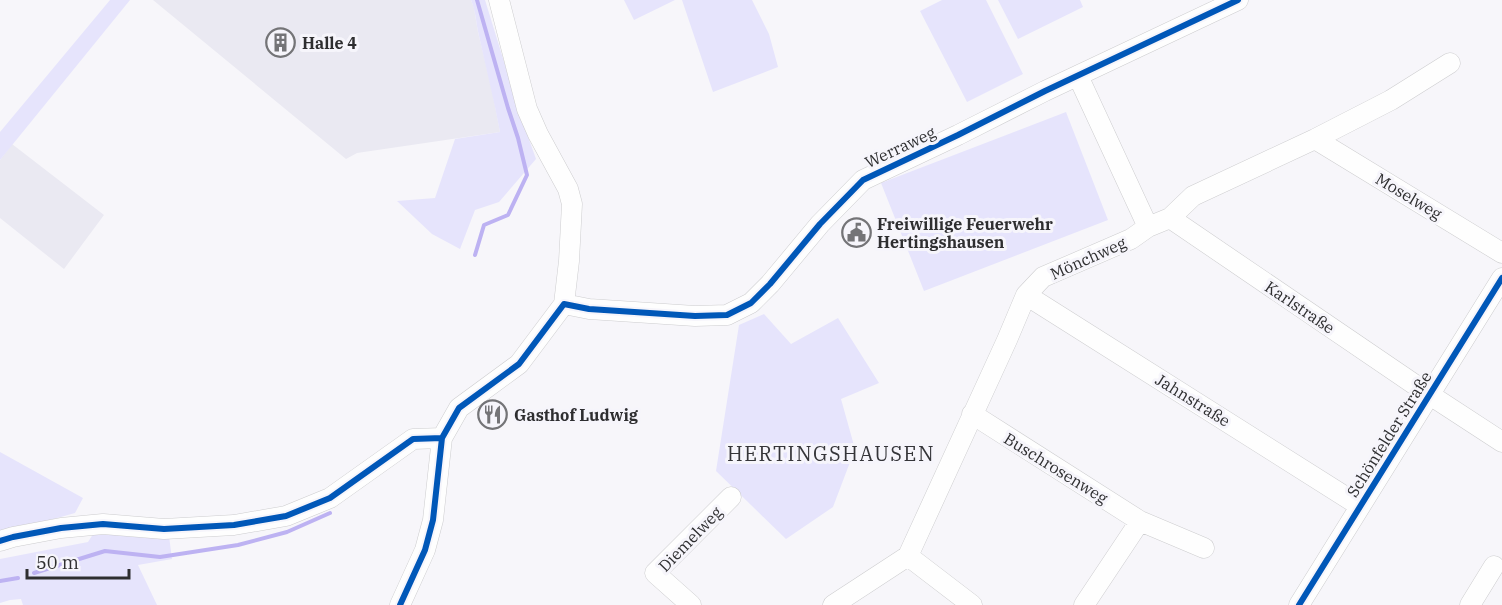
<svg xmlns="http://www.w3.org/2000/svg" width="1502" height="605" font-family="'IBM Plex Serif',serif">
	<rect width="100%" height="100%" fill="#f7f6fa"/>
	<!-- built -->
	<path fill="#eae9f2" d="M153 0H471L474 8 478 32 492 90 500 132 357 153 346 159Z
		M12 144 104 215 64 269 0 218V160Z"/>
	<!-- green -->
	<path fill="#e6e4fc" d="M110 0H130L0 160V132Z
		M471 0H485L521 117 536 159 499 202 475 210 460 249 432 234 397 201 435 198 455 139 500 132C494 100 486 68 479 36 476 24 476 12 471 0Z
		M624 0H675L634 20Z
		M682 0H752L769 34 778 67 713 92Z
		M942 0H986L1023 74 967 102 920 11Z
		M998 0H1080L1083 7 1018 39Z
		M1066 112 1108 220 924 291 881 183Z
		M764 314 791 344 838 318 879 383 841 399 855 449 833 507 786 539 716 471 739 325Z
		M0 452 83 498 75 513 0 534Z
		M95 531 169 536 172 559 138 565 157 605H23L21 599 10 600 0 603V559L88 542Z"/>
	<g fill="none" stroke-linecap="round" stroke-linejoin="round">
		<!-- stream -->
		<path stroke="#bdb2f2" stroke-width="4" d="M475 255 484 225 508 215 527 175 518 138 508 108 477 0
			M34 573 105 551 160 557 238 545 287 532 330 513
			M0 581 18 578"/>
		<defs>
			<path id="minor" d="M1078 76 1148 227
				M1315 139 1502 253
				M1170 218 1430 395 1502 442
				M1026 295 1360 506
				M564 304 589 309 695 316 727 315 751 303 770 284 820 224 863 180 958 135 1045 91 1238 0
				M972 414 1140 521 1204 548
				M0 541 13 537 61 528 103 524 164 529 234 525 286 516 330 498 413 439 442 438
				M908 556 972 605
				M400 605 425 550 433 520 442 438 459 408 519 364 564 304 569 261 572 204 568 189 538 134 527 109 499 0
				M691 605 655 573 731 497
				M833 605 908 556 1007 340 1026 295 1043 277 1131 239 1148 227 1170 218 1193 196 1315 139 1391 100 1450 63
				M1084 605 1140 521
				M1299 605 1502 278
				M1470 605 1494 566"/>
		</defs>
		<!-- minor casing -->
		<use href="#minor" stroke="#cdcdcf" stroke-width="21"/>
		<!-- minor -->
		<use href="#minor" stroke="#fefefe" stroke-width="20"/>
		<defs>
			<path id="cycleway" d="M0 541 13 537 61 528 103 524 164 529 234 525 286 516 330 498 413 439 442 438
				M400 605 425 550 433 520 442 438 459 408 519 364 564 304 589 309 695 316 727 315 751 303 770 284 820 224 863 180 958 135 1045 91 1238 0
				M1299 605 1502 278"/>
		</defs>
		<!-- cycleway casing -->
		<use href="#cycleway" stroke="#f6f5fb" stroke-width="10"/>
		<!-- cycleway -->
		<use href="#cycleway" stroke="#0057b8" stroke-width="6"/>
	</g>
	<!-- icons -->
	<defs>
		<symbol id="building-ring" viewBox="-11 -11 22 22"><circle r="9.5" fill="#f6f5fb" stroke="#747477" stroke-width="1.5"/><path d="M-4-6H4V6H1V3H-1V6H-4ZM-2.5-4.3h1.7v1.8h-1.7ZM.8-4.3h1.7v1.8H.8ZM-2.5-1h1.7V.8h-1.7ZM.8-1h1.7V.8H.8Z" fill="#747477"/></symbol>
		<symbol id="civic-ring" viewBox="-11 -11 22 22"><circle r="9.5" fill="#f6f5fb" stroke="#747477" stroke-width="1.5"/><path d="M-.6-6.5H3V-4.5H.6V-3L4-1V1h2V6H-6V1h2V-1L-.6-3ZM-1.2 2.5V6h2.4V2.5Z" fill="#747477"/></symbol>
		<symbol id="restaurant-ring" viewBox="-11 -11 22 22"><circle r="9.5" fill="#f6f5fb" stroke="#747477" stroke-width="1.5"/><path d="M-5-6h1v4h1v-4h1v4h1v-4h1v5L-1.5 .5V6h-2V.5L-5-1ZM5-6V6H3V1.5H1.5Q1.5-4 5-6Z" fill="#747477"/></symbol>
	</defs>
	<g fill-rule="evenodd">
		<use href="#building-ring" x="264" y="26" width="33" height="33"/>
		<use href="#civic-ring" x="840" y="216" width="33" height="33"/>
		<use href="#restaurant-ring" x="476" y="398" width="33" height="33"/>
	</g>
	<g text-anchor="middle" stroke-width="6" stroke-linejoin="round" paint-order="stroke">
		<!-- poi labels -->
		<g font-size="16" font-weight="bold" fill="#2e2e30" stroke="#f6f5fb" text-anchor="start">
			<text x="302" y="49">Halle 4</text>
			<text x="877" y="230">Freiwillige Feuerwehr<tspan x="877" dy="18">Hertingshausen</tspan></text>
			<text x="514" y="421">Gasthof Ludwig</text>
		</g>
		<!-- street labels -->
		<g font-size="16" fill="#2e2e30" stroke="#f6f5fb">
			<text transform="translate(900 147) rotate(-25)" y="6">Werraweg</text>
			<text transform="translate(1409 196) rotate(31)" y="6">Moselweg</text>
			<text transform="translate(1088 258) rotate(-24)" y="6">Mönchweg</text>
			<text transform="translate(1300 307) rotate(34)" y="6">Karlstraße</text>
			<text transform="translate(1193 400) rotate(32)" y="6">Jahnstraße</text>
			<text transform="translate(1389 434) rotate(-58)" y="6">Schönfelder Straße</text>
			<text transform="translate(1056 468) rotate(32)" y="6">Buschrosenweg</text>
			<text transform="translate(690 539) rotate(-46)" y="6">Diemelweg</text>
		</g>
		<!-- quarter labels -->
		<g font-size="20" letter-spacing="1.5" fill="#353539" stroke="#f6f5fb">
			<text x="831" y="461">HERTINGSHAUSEN</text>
		</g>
	</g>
	<!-- scale -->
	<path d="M27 569v9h102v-9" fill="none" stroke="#2e2e30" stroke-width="3"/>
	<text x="36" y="569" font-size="18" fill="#2e2e30" stroke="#f6f5fb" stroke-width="4.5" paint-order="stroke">50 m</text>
</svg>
